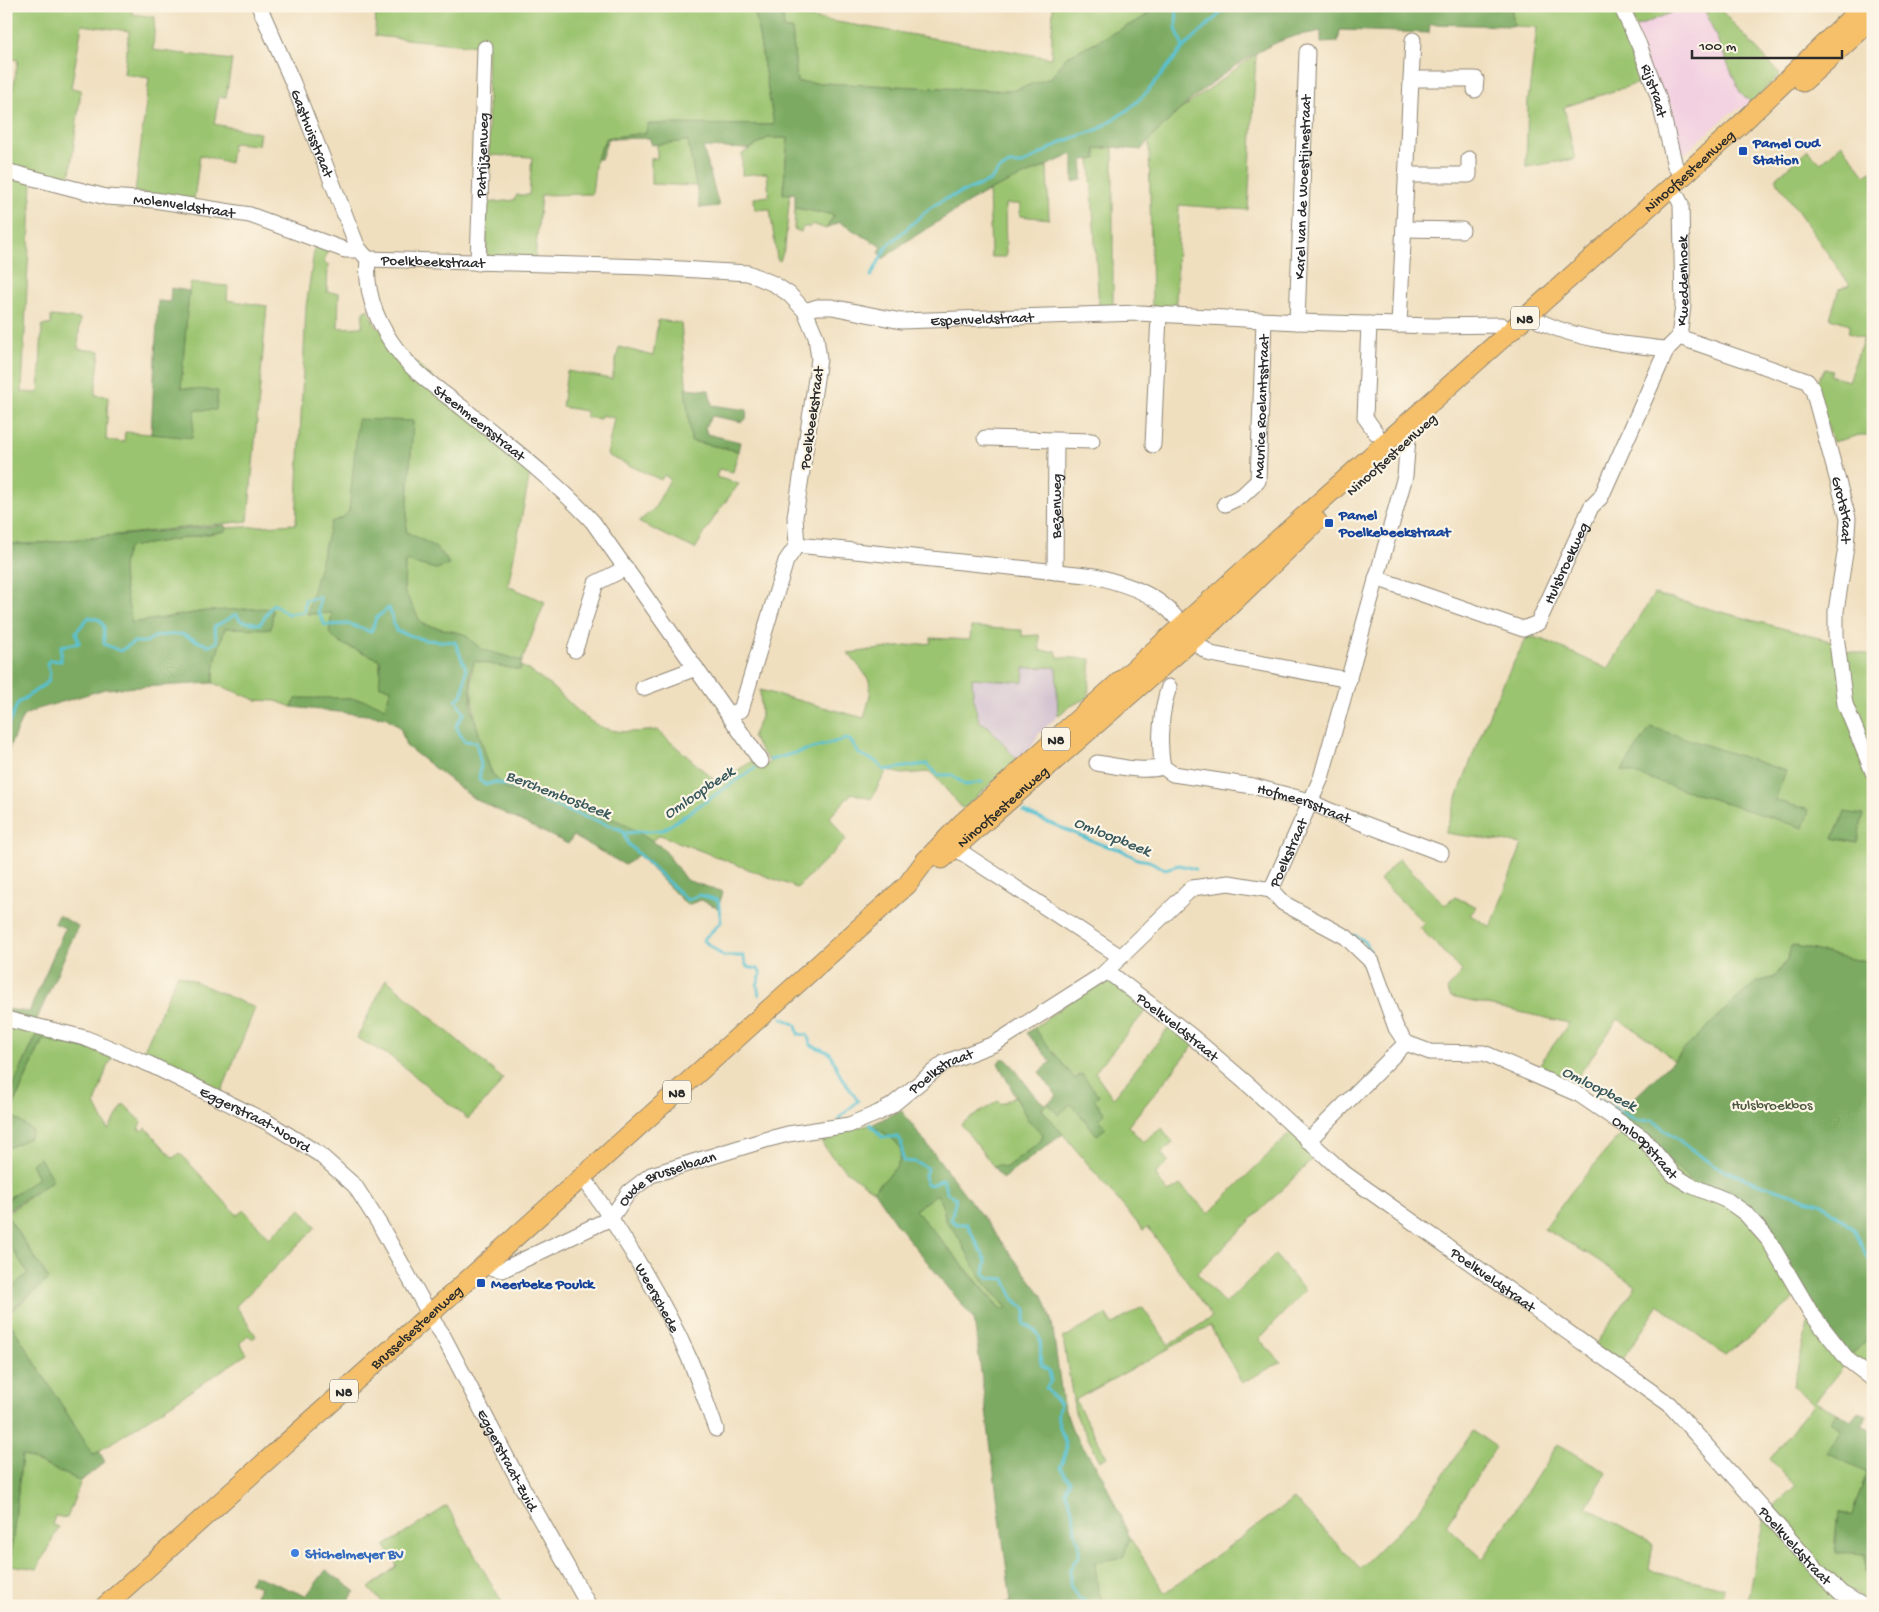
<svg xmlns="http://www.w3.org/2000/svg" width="1879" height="1612" font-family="'Gochi Hand',sans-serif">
	<rect width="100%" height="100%" fill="#fcf5e5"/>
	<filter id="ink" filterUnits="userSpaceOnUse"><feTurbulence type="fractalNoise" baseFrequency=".02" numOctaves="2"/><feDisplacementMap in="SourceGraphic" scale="10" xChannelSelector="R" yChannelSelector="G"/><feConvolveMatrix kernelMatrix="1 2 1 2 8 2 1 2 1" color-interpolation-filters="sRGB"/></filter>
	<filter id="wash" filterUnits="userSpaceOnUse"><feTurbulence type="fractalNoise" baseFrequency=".0096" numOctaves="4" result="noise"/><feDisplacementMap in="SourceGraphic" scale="20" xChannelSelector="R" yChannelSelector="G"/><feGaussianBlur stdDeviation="1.12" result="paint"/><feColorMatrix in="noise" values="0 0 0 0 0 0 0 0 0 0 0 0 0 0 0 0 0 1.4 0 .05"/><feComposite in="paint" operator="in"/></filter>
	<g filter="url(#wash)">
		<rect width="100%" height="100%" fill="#f0dfbf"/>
		<!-- built -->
		<path fill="#f2cfe1" d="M1687 6H1703L1740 92 1751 103 1730 113 1675 162 1636 27Z"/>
		<!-- industrial -->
		<path fill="#cfbdcf" d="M1056 667 1058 716 1039 733 1031 748 1017 760 989 727 979 721 974 703 972 678 1023 682 1024 668Z"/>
		<!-- green -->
		<path fill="#9bc470" stroke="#63784e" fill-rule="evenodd" d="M6 6H133L132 14 155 17 153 50 232 60 226 97H219L214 124 260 133 258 145 233 143 230 163 200 155 194 200 135 192 149 78 124 74 129 31 82 25 71 88 81 90 69 182 6 167V128L18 60 6 58Z
			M376 6H754L774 125 648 124 647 133 606 138 596 159 592 194 541 195 535 258 487 256 486 203 514 200 517 195H529L532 157 489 155 487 47 375 36Z
			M1053 6H1158L1141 19 1066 57 1051 78 1011 91 797 82 792 29H784L783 13 1051 58Z
			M1511 6H1619L1648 80 1564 107 1575 159 1526 167 1528 101 1537 27 1514 26Z
			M1629 6H1687L1636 27Z
			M1703 6H1717L1780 74 1751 103 1740 92Z
			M1256 54 1248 210 1179 205 1176 308 1152 306 1149 140 1179 111Z
			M768 138H788L783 193H790L785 247 780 261 777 259 770 209 755 210 754 198 769 196 767 173 742 175V154Z
			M688 141 696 186 651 184V159L657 158V144Z
			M1842 144 1865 175 1873 170V435H1860L1833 442 1814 385 1825 369 1832 371 1830 375 1848 381 1864 338 1848 333 1850 324 1830 318 1839 289 1850 285 1775 179 1808 150 1821 163Z
			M1113 147V309H1099L1090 160 1096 159V149Z
			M1047 166 1049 219 1020 216V204H1005L1006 257H991L989 190Z
			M6 176 32 182 22 392 39 393 42 325H51V316L80 319 78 349 100 351 95 395 108 396 106 440 124 442 125 432 191 437 180 388 190 283 228 286 227 300 267 306 248 521 31 544H6Z
			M795 208 835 215 826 229 812 224 810 227H803L801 232 794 229Z
			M315 244 328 249 324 263 328 264 327 292 339 293 338 328 362 327 363 312 368 309 375 325 531 469 508 586 545 602 522 661 481 649 464 634 422 624 404 591 405 561 436 569 449 564C442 547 422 540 406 532L413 421 352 492 349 511 342 518 308 614 332 613 330 633 340 643 379 659 380 670 391 688 386 709 331 700 301 698 296 699 292 707 276 701 256 700 213 683 216 657 225 628H238L244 610 206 611 132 623C128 601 116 567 129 547L226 531V528L296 524 306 307Z
			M658 320 681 323 691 441 738 451 733 472 719 469 716 477 739 484 717 513 695 549 638 522 654 509 670 479 664 475 661 480 607 455 614 418 602 415 600 419 586 417V411L562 407 567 371 612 379 619 347 653 356Z
			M1654 594 1834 642 1873 778V964L1792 945 1787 960 1775 977 1755 983 1673 1060 1653 1042 1618 1019 1574 1082 1537 1068 1569 1023 1451 997 1447 990 1462 971 1420 928 1424 923 1380 880 1399 858 1445 905 1455 897 1477 907 1470 915 1491 927 1522 844 1445 833C1468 765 1492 699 1528 636L1544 640 1608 669ZM1651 728 1785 771 1774 800 1622 770ZM1845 812 1857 843 1833 838Z
			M971 627 1022 630V636L1039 635 1040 651H1056L1058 657 1091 659 1088 698 1068 707 1058 716 1056 667 1024 668 1023 682 972 678 974 703 979 721 989 727 1017 760 963 809 931 772 902 774 887 770 871 799 852 793 830 817 846 840 797 888 660 835 651 841C629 829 600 812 576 804 560 799 517 796 506 789 481 773 465 688 474 661L520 670 521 666C531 670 538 677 547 683 592 720 591 738 657 730L718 783 755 759 761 767 770 763 752 737 761 717 760 690 864 718C875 680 873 684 848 653L931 643V638L970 640Z
			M1843 651 1873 655V760L1848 701Z
			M178 974 255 1008 221 1093 142 1054Z
			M386 979 503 1079 496 1090 468 1119 390 1056 357 1038Z
			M1101 981H1109L1148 1008 1095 1072 1113 1098 1171 1025 1195 1044 1128 1126 1143 1142 1162 1128 1173 1143 1161 1153 1169 1162 1155 1174 1168 1193 1180 1185 1209 1213 1292 1131 1317 1155 1197 1273 1225 1304 1275 1255 1305 1290 1259 1339 1281 1362 1242 1383 1210 1326 1075 1400 1107 1457 1100 1461 1075 1413 1063 1338 1106 1315 1112 1325 1142 1307 1169 1345 1212 1317 1148 1227 1143 1230 1041 1108 1048 1103 1058 1114 1071 1103 1097 1135 1105 1128 1098 1119 1105 1113 1094 1100 1099 1096 1081 1074 1075 1079 1034 1028 1093 984Z
			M6 1023 39 1030 6 1101Z
			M43 1039 90 1050 92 1044 115 1054 107 1067 95 1104 108 1130 124 1104 142 1122 138 1129 143 1131 146 1128 173 1158 180 1153 237 1215 244 1210 269 1238 301 1209 316 1227 236 1306 256 1336 252 1339 248 1335 240 1343 247 1354 93 1455 6 1316 49 1279 6 1214 53 1180 39 1159V1178L6 1200V1149L29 1138 33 1131 15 1118 12 1109Z
			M1015 1096 1028 1120 1043 1134 1041 1141 1005 1168 998 1165 994 1167 961 1124 998 1101 1001 1104Z
			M871 1125C879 1130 888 1135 895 1141 913 1158 885 1179 873 1190 850 1175 829 1159 817 1134Z
			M1625 1129 1750 1221 1798 1296 1725 1356 1659 1305 1620 1364 1594 1346 1636 1286 1590 1255 1544 1229 1572 1191Z
			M937 1194 944 1210 945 1220C959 1232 968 1258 979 1275 987 1287 998 1297 1007 1308L1002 1310 915 1210Z
			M6 1239 28 1273 6 1293Z
			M1814 1320 1844 1365 1815 1402 1837 1413 1830 1422 1841 1429 1867 1472 1852 1515 1839 1512 1835 1552 1866 1555V1573L1873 1574V1606C1831 1582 1801 1546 1769 1511L1795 1486 1770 1459 1813 1404 1793 1386 1808 1324Z
			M1873 1333V1372L1850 1355Z
			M1473 1431 1496 1447 1446 1525 1483 1559 1558 1444 1607 1472 1586 1507 1653 1544 1649 1570 1724 1588 1720 1606H1107L1098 1592 1094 1563 1123 1557 1130 1538 1165 1593 1294 1499 1360 1568 1419 1510Z
			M22 1455 81 1481 67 1518 55 1516 52 1525 59 1527 37 1569 10 1565Z
			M447 1506 504 1606H385L369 1588 397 1566 385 1546Z
			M1764 1517 1852 1606H1746Z"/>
		<!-- forest -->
		<path fill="#7caa62" stroke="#546a46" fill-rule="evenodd" d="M754 6H782L784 29H792L797 82 1011 91 1051 78 1066 57 1141 19 1158 6H1511L1514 26 1430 24 1429 33 1340 30 1338 42 1321 43V31C1313 33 1304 34 1295 36 1246 49 1173 111 1141 150L1113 147 1096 149V159L1083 160 1082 180 1073 182V154L982 194 904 243 883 259 879 252 882 247 839 222 826 229 834 215 795 208V193L783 194 788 138H768L749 149 703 147 719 206 700 208 688 141 651 145 650 138 608 139 601 159H596L606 138 646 133 647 124 774 125Z
			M171 288 189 291 181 388 218 391 216 410H195L192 438 151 434 158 301 170 302Z
			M685 388 709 390 712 405 747 410 746 419 743 422 712 416 705 427 707 434 740 442 738 451 691 441Z
			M358 419 413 421 406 532C422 540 442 547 449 565L436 569 405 561 404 591 422 624 464 634 481 649 522 661 520 670 475 661 470 673 472 710 491 772 506 789 576 804 621 822 663 848 686 880 723 892 718 908 701 900 687 905 638 855 625 865 573 836 568 844 473 798 406 746 400 727 385 717 292 707 296 699 301 698C324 699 369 694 385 709L391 688 380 686C378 677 383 667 379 659L340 643 329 633 332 613 307 614 331 522 342 518 349 511Z
			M225 525 226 531 129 547C116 567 128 601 132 623L206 611 265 608 273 610 271 629 225 628 216 657 213 683 105 689 38 709 23 716 6 755V544H31Z
			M1651 727 1786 771 1775 800 1809 810 1803 828 1622 770Z
			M1845 812 1863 815 1857 843 1833 838Z
			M58 915 78 926 36 1021 6 1015V1009L29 1012 65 928 54 923Z
			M1792 945 1873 964V1333L1850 1355 1833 1335 1770 1235 1690 1180 1618 1114 1733 1002 1755 983 1775 977 1787 960Z
			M1034 1028 1075 1079 1082 1074 1099 1096 1094 1100 1105 1114 1098 1119 1106 1128 1097 1135 1071 1104 1058 1115 1048 1103 1057 1096 1039 1072 1051 1062 1027 1033Z
			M39 1030 92 1044 90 1050 43 1039 12 1109 15 1118 33 1131 29 1138 6 1149V1135L10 1132 6 1123V1101Z
			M1001 1059H1006C1021 1073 1028 1093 1046 1105L1041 1109 1063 1134 1002 1179 994 1167 998 1165 1005 1168 1041 1141 1043 1134 1028 1120 998 1063Z
			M901 1110 1044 1298 1052 1323 1063 1404 1073 1432 1103 1477 1130 1538 1123 1557 1095 1563 1098 1592 1107 1606H998L1011 1602 974 1319 897 1225 873 1190C885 1179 913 1158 895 1141 888 1135 879 1130 871 1125ZM937 1194 944 1210 945 1220C959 1232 968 1258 979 1275 987 1287 999 1296 1007 1308L1001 1310 915 1210Z
			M40 1158 53 1180 6 1212V1200L38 1178 31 1164Z
			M6 1214 49 1279 6 1314V1293L28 1273 6 1239Z
			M6 1316 93 1455 99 1451 105 1462 81 1481 22 1455 10 1565H6V1469L9 1451 6 1450Z
			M1859 1411 1867 1416 1862 1425 1873 1431V1574L1866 1573V1555L1835 1553 1839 1512 1852 1515 1867 1472 1827 1453 1841 1429 1830 1422 1837 1413 1852 1420Z
			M326 1570 355 1591 345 1606H251L260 1587 249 1583 254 1575 306 1596Z"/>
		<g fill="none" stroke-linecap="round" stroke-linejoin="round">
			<!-- stream -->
			<path stroke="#57c1d2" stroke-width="3" d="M1177 6 1176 28 1183 48
				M871 276 887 246 930 208 945 199 990 181 998 171 1009 164H1023L1062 142 1099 129 1129 109 1148 91 1183 48 1228 6
				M6 729 18 703 48 682 50 673 47 664 50 660 61 661V646L79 643 76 632 89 617 100 620 104 627V644L120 651 134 642H146L156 636 181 634 209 646 217 642 214 627 236 614 241 621 260 624 273 604 288 614 304 612 305 600 320 597 318 611 325 625 349 624 371 632 376 618 389 608 396 631 425 640 455 642 466 669 463 694 456 700 464 713 456 726 464 741 476 742 481 765 479 779 485 785 495 782 535 794 542 800 560 808 622 830 628 844 687 900 700 895 718 900 721 922 703 940 723 956H743L747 967 758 969 761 974 757 985 759 995
				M770 760 846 739 851 741 859 754 875 761 884 770 927 764 938 775H952L965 785 982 782
				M1024 812 1100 844 1121 850 1137 859 1149 861 1165 869 1179 865 1195 869
				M624 833 663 830 755 768
				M1354 935 1363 940 1370 951
				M782 1018 796 1025 798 1034 807 1035 811 1045 830 1053 840 1075 858 1101 839 1118 840 1121
				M1597 1098 1638 1121 1652 1120 1714 1166 1754 1182 1822 1204 1855 1230 1867 1258 1873 1265
				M870 1124 882 1137H897L901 1141 903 1161 915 1162 928 1168 925 1174 926 1183 931 1185 943 1179 947 1193 956 1198 951 1220 957 1224H967L986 1261 984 1273 990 1278 1005 1279 1014 1300 1026 1309 1024 1324C1048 1336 1038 1343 1041 1365L1049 1371 1051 1381 1046 1388 1060 1405C1053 1421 1064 1432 1066 1448 1066 1454 1062 1462 1060 1468L1070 1481 1065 1492 1073 1510 1075 1533 1079 1542V1555L1070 1569V1585L1078 1598 1095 1606"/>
		</g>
	</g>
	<g filter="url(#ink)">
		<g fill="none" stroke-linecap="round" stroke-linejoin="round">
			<defs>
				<g id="minor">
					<path id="s1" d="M259 6 293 83 358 248 366 257"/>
					<path id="s2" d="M1621 6 1639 45 1658 96 1675 166 1682 176"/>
					<path d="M1411 79H1476L1475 90"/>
					<path id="s3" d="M6 171 106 197 154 200 250 215 345 250H360"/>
					<path d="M1406 175H1469V159"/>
					<path d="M1404 229 1462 230"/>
					<path id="s4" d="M368 259 647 267 748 273 774 284 789 294 805 311 816 337 819 359 795 517 797 545"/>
					<path id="s5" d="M368 259C365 292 377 324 398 351 415 374 441 391 464 409 508 445 553 479 593 522L761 761"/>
					<path id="s6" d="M478 263 485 48"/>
					<path id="s7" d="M805 311 817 307H832L901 321 1139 313 1297 322 1433 326 1501 325 1509 332"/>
					<path id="s8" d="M1539 321C1575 339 1627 345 1667 349L1679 337 1683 306 1681 204 1677 196"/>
					<path id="s9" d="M1297 322 1307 52"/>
					<path d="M1369 324 1365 417 1376 433"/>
					<path d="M1399 325 1413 40"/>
					<path id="s10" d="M1679 337 1807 381 1813 390 1848 518 1846 547 1836 611V635L1845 704 1873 772"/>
					<path d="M985 438 1092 441"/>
					<path d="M1153 445 1159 315"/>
					<path id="s11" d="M1225 504 1242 496 1258 481 1264 321"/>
					<path d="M797 545 1096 576C1122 584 1148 590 1169 610 1183 624 1194 644 1211 654L1349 680"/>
					<path id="s12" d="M1055 572 1056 441"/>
					<path id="s13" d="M1376 578 1523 629 1538 623 1591 507 1601 497 1667 349"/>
					<path d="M575 650 596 583 626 568"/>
					<path id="s14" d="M1169 687C1161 710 1158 743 1163 767L1173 774 1253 786 1309 801 1328 810 1441 853"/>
					<path d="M643 688 696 668"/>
					<path d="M729 714 741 710 786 561 797 545"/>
					<path d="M1097 763C1118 766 1142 773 1163 767"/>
					<path d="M955 848 1121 957"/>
					<path id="s15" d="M1271 890 1283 903 1346 937 1372 962 1396 1028 1406 1043 1430 1052 1484 1053 1580 1095 1643 1138 1674 1175 1690 1185 1728 1201 1745 1213 1768 1239 1811 1313 1848 1360 1873 1379"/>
					<path id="s16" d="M1271 890 1321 778 1405 476 1408 438"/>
					<path id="s17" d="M1107 971 1190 1035 1251 1087 1344 1173 1669 1404 1818 1571 1841 1593 1863 1606"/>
					<path id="s18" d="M6 1019 85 1038 149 1064 269 1123 319 1154 355 1186 380 1225 435 1324 441 1332 521 1485 589 1606"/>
					<path d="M1308 1141 1406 1043"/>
					<path id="s19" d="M583 1177C621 1232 662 1297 689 1358 699 1381 707 1405 716 1429"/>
					<path id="s20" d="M484 1266 502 1270 611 1218 629 1192 651 1175 765 1140 788 1134 849 1125 878 1113 891 1106 944 1063 994 1044 1102 975 1192 888 1229 883 1271 890"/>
				</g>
				<g id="major">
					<path d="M1803 82 1873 19"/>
					<path id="s21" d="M942 859 1214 621 1317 521"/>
					<path id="s22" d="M105 1606 907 885 925 861 961 824 1740 125 1863 6"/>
				</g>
			</defs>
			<!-- minor casing -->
			<use href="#minor" stroke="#8e8575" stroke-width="17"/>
			<!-- major casing -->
			<use href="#major" stroke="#8e8575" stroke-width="21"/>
			<!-- minor -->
			<use href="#minor" stroke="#fff" stroke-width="15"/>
			<!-- major -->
			<use href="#major" stroke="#f6c06b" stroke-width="19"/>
		</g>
	</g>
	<!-- markers -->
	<g fill="#1a4fb4" stroke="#fcf5e5" stroke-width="2">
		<rect x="1738" y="146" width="10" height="10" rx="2.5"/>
		<rect x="1324" y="518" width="10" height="10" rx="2.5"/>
		<rect x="476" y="1278" width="10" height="10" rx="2.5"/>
	</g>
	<circle fill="#3f7fe0" stroke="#fcf5e5" stroke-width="2" cx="295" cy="1553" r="5"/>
	<g text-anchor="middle" stroke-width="4.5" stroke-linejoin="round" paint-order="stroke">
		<!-- shield labels -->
		<g fill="#fcf5e5" stroke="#6a6863" stroke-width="1">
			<rect x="1511" y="306.5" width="28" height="23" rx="4"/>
			<rect x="1042" y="727.5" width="28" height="23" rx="4"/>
			<rect x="663" y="1080.5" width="28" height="23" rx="4"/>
			<rect x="330" y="1379.5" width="28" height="23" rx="4"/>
		</g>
		<g font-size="14" font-weight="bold" fill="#2b2b2b">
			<text x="1525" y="323">N8</text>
			<text x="1056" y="744">N8</text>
			<text x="677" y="1097">N8</text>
			<text x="344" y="1396">N8</text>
		</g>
		<!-- street labels -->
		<g font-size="15" fill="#2b2b2b" stroke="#fcf5e5">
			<text dy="5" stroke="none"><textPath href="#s2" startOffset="91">Rijstraat</textPath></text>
			<text dy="5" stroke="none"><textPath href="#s1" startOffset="138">Gasthuisstraat</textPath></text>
			<text dy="5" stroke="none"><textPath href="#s6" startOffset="108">Patrijzenweg</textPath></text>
			<text dy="5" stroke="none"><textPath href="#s22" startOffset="2138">Ninoofsesteenweg</textPath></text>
			<text dy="5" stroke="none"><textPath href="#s9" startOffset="135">Karel van de Woestijnestraat</textPath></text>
			<text dy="5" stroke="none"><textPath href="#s3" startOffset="182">Molenveldstraat</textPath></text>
			<text dy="5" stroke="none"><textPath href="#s4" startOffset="65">Poelkbeekstraat</textPath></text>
			<text dy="5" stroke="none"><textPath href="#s8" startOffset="205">Kweddenhoek</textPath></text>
			<text dy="5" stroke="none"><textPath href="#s7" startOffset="179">Espenveldstraat</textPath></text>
			<text dy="5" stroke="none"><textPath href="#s11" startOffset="115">Maurice Roelantsstraat</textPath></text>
			<text transform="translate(811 418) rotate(-82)" y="5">Poelkbeekstraat</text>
			<text dy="5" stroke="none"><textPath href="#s5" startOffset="208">Steenmeersstraat</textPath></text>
			<text transform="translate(1391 454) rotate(-42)" y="5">Ninoofsesteenweg</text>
			<text dy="5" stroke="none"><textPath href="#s12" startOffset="66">Bezenweg</textPath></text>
			<text dy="5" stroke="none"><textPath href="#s10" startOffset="270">Grotstraat</textPath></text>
			<text dy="5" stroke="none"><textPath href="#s13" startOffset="238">Hulsbroekweg</textPath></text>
			<text dy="5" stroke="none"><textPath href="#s14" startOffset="228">Hofmeersstraat</textPath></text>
			<text dy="5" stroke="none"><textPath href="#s21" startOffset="80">Ninoofsesteenweg</textPath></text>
			<text dy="5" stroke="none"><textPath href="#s16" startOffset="41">Poelkstraat</textPath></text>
			<text dy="5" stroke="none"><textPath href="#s17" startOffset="90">Poelkveldstraat</textPath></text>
			<text dy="5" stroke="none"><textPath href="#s20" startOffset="511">Poelkstraat</textPath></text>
			<text dy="5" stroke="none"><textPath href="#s18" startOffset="270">Eggerstraat-Noord</textPath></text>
			<text dy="5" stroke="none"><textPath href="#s15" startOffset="482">Omloopstraat</textPath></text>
			<text dy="5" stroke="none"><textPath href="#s20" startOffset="211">Oude Brusselbaan</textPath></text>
			<text dy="5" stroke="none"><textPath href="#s17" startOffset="495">Poelkveldstraat</textPath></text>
			<text dy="5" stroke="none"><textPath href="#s19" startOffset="142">Weerschede</textPath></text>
			<text dy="5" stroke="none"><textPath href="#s22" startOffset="418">Brusselsesteenweg</textPath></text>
			<text dy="5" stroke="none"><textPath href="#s18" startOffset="705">Eggerstraat-Zuid</textPath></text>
			<text dy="5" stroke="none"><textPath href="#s17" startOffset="900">Poelkveldstraat</textPath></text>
		</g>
		<!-- transit labels -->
		<g font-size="15" font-weight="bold" fill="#164399" stroke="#fcf5e5" text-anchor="start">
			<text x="1753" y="147">Pamel Oud<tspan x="1753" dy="17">Station</tspan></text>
			<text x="1339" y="519">Pamel<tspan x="1339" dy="17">Poelkebeekstraat</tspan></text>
			<text x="491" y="1288">Meerbeke Poulck</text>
		</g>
		<!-- park labels -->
		<g font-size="15" fill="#4d5940" stroke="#fcf5e5">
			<text x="1772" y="1109">Hulsbroekbos</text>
		</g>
		<!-- shop labels -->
		<g font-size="15" font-weight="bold" fill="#366cbe" stroke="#fcf5e5" text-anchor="start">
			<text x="305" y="1558">Stichelmeyer BV</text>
		</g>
		<!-- water labels -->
		<g font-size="16" font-style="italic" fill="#38585d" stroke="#fcf5e5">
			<text transform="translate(698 791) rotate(-34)" y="6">Omloopbeek</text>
			<text transform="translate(559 793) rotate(21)" y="6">Berchembosbeek</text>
			<text transform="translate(1113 835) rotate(22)" y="6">Omloopbeek</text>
			<text transform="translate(1600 1087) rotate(27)" y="6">Omloopbeek</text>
		</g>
	</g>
	<!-- margin -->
	<rect width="1879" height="1612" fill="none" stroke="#fcf5e5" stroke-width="25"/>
	<!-- scale -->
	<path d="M1692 50v8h150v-8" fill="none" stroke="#2b2b2b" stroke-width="2.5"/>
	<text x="1699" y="50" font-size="15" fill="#2b2b2b" stroke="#fcf5e5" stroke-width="4" paint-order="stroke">100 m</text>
</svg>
